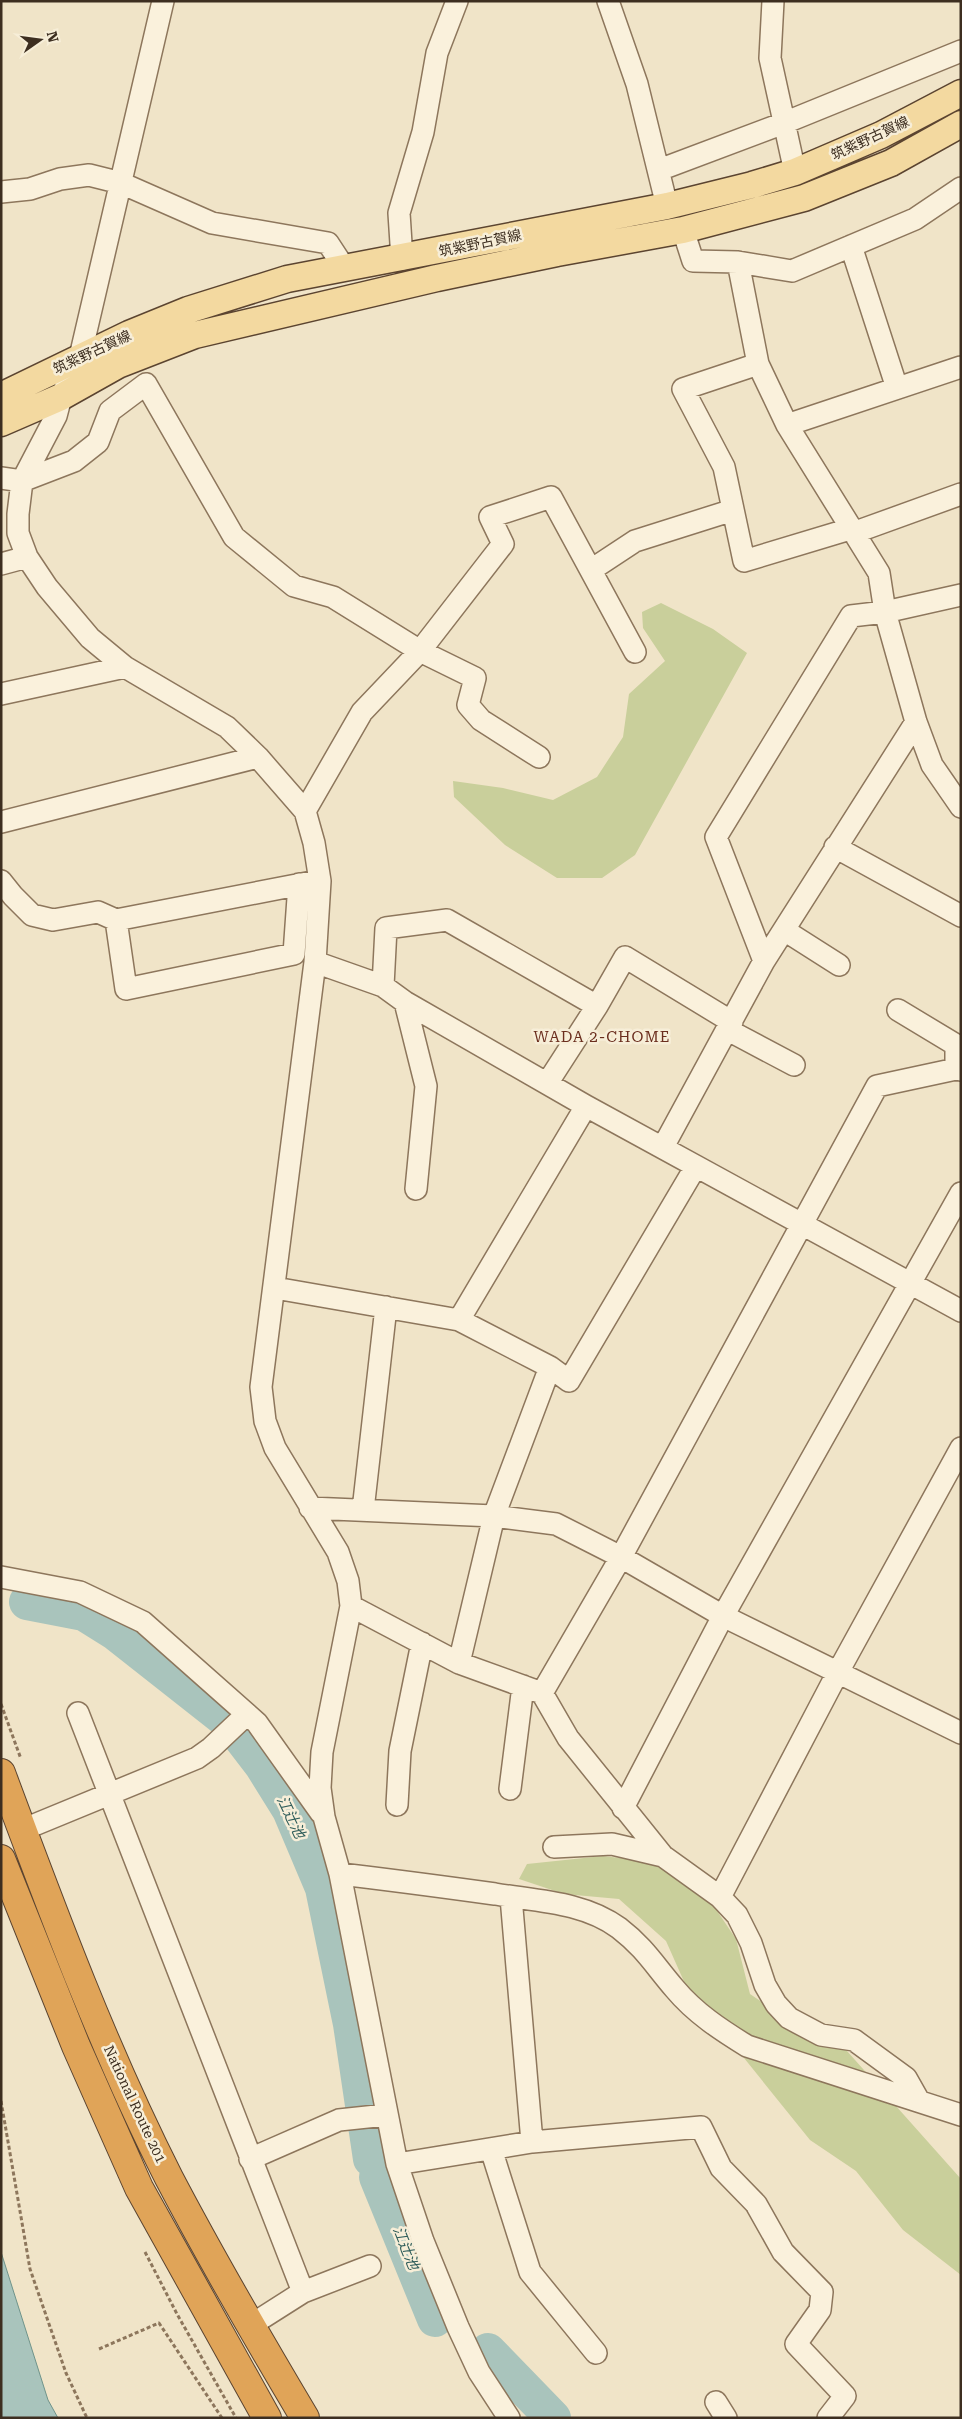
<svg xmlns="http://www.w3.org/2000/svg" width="962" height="2419" font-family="'Roboto Serif','Noto Sans JP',serif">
	<rect width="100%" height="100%" fill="#f0e4c8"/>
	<!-- green -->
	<path fill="#c9cf9b" d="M661 603 713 629 747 653 635 855 602 878H557L505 845 454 797 453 781 503 788 553 800 597 777 623 737 629 694 665 661 643 628 642 612Z
		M603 1856 654 1862 705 1893 736 1939 750 1994 797 2026 847 2051 961 2179V2275L903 2230 856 2171 810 2140 686 1986 666 1941 619 1899 564 1894 519 1879 527 1864Z"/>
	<!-- water -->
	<path fill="#a9c4bc" stroke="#6f938a" d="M1 2252 48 2400 58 2418H1Z"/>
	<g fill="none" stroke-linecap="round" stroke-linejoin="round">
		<!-- river -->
		<path stroke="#a9c4bc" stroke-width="36" d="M27 1602 84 1613 116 1633 229 1722 262 1765 290 1810 323 1888 351 2024 371 2159
			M377 2177 435 2319
			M488 2351 553 2418"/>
		<defs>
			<path id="minor" d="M163 1 80 357 61 397 56 416 22 481 18 514V533L27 557 47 587 90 638 125 667 227 727 258 757 305 811 314 843 320 881 315 962 261 1387 265 1421 275 1448 338 1552 348 1581 351 1606 322 1752 320 1788 324 1817 340 1874 397 2164 423 2241 458 2327 479 2372 509 2418
				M608 1 637 84 667 206
				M773 1 770 58 795 172
				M659 170 784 123 961 51
				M1 192 30 189 60 179 89 175 121 183 212 223 328 243 345 269
				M683 230 693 261 738 262 792 271 915 219 961 188
				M851 246 897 388
				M402 259 399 213 423 132 437 53 457 1
				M738 262 758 364 787 425 879 573 885 612 916 722 932 765 961 807
				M758 364 683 389 724 467 744 561 850 529
				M787 425 961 367
				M1 478 22 481 74 461 98 442 110 411 146 384 234 537 294 586 333 597 420 651 475 678 468 705 481 720 539 757
				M853 533 961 494
				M1 564 27 557
				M591 570 635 541 733 510
				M1 694 125 667
				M305 811 362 712 420 651 503 544 490 517 551 497 635 652
				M1 822 258 757
				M835 847 961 916
				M1 881 13 896 32 915 53 920 98 912 116 920 126 989 294 954 299 884
				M116 920 312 882
				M784 930 839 965
				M764 961 716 837 851 616 885 612 961 595
				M315 962 383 986 405 1002 586 1106 961 1311
				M383 986 386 928 447 920 597 1006
				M405 1002 426 1086 416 1189
				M898 1010 956 1045V1069
				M728 1030 794 1065
				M548 1082 597 1006 625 957 732 1022
				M663 1147 764 961 916 722
				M275 1288 459 1320 550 1367 569 1381 696 1166
				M459 1320 586 1106
				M310 1508 494 1516 556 1524 621 1557 723 1616 961 1733
				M363 1510 386 1307
				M1 1577 80 1592 143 1622 257 1723 321 1813
				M351 1606 459 1663 542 1693 568 1738 663 1856 720 1897 737 1915 751 1943 765 1985 776 2004 789 2018 821 2035 854 2040 906 2078 919 2101
				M459 1663 494 1516 550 1367
				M542 1693 621 1557 877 1086 956 1069 961 1070
				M78 1713 303 2292
				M510 1789 523 1686
				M397 1805 400 1751 422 1643
				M623 1808 723 1616 961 1193
				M22 1830 197 1758 211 1748 247 1714
				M554 1847 612 1844 663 1856
				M340 1874C392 1880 444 1887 495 1894 537 1901 584 1902 619 1928 645 1948 655 1966 675 1989 695 2013 721 2030 747 2046L961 2115
				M511 1897 532 2142
				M720 1897 838 1672 961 1448
				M491 2149 530 2272 596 2353
				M250 2159 339 2120 386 2115
				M397 2164 532 2142 701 2127 721 2168 756 2204 783 2252 822 2292 820 2310 796 2344 845 2396 828 2418
				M251 2325 303 2292 370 2266
				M716 2402 726 2418"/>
			<path id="major" d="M1 396 129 334 188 310 287 279 667 206 752 185 795 172 881 135 961 93
				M1 423 61 397 118 365 195 335 437 278 557 253 683 230 804 198 891 163 961 124"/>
			<path id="highway" d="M1 1773C52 1910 103 2048 169 2178 212 2260 258 2339 305 2418
				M1 1859 76 2046 139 2188 267 2418"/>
		</defs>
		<!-- minor casing -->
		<use href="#minor" stroke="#8d765c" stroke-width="24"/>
		<!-- major casing -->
		<use href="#major" stroke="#5b4430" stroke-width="29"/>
		<!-- highway casing -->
		<use href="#highway" stroke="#5b4430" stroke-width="30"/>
		<!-- path -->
		<path stroke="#8d765c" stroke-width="3" stroke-dasharray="4 2.5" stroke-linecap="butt" d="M1 1704 21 1759
			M1 2101 30 2269 66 2373 87 2418
			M145 2252 177 2314 236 2418
			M99 2349 159 2323 222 2418"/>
		<!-- minor -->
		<use href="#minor" stroke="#faf1dc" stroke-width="21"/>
		<!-- major -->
		<use href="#major" stroke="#f3d9a0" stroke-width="26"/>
		<!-- highway -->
		<use href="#highway" stroke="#e0a458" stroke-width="28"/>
	</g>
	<g text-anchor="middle" stroke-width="5" stroke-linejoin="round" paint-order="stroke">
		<!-- street labels -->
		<g font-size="14" fill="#3d2e20" stroke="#f7eed8">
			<text transform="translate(870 138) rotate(-25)" y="5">筑紫野古賀線</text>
			<text transform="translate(480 243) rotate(-12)" y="5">筑紫野古賀線</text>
			<text transform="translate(92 352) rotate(-25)" y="5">筑紫野古賀線</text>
			<text transform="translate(135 2104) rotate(65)" y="5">National Route 201</text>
		</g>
		<!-- neighbourhood labels -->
		<g font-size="15" letter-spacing="1" fill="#6b2e1e" stroke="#f7eed8">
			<text x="602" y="1042">WADA 2-CHOME</text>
		</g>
		<!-- water labels -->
		<g font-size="15" font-style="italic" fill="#2f5d5a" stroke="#f7eed8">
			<text transform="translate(291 1817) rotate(64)" y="5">江辻池</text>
			<text transform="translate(406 2248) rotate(68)" y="5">江辻池</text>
		</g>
	</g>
	<!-- border -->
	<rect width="962" height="2419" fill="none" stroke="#3d2e20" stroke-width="5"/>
	<!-- north arrow -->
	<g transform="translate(40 40) rotate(76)" stroke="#f7eed8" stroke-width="4" paint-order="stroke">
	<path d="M0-4L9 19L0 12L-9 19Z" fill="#3d2e20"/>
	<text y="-8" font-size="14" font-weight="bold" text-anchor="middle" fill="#3d2e20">N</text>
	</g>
</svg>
